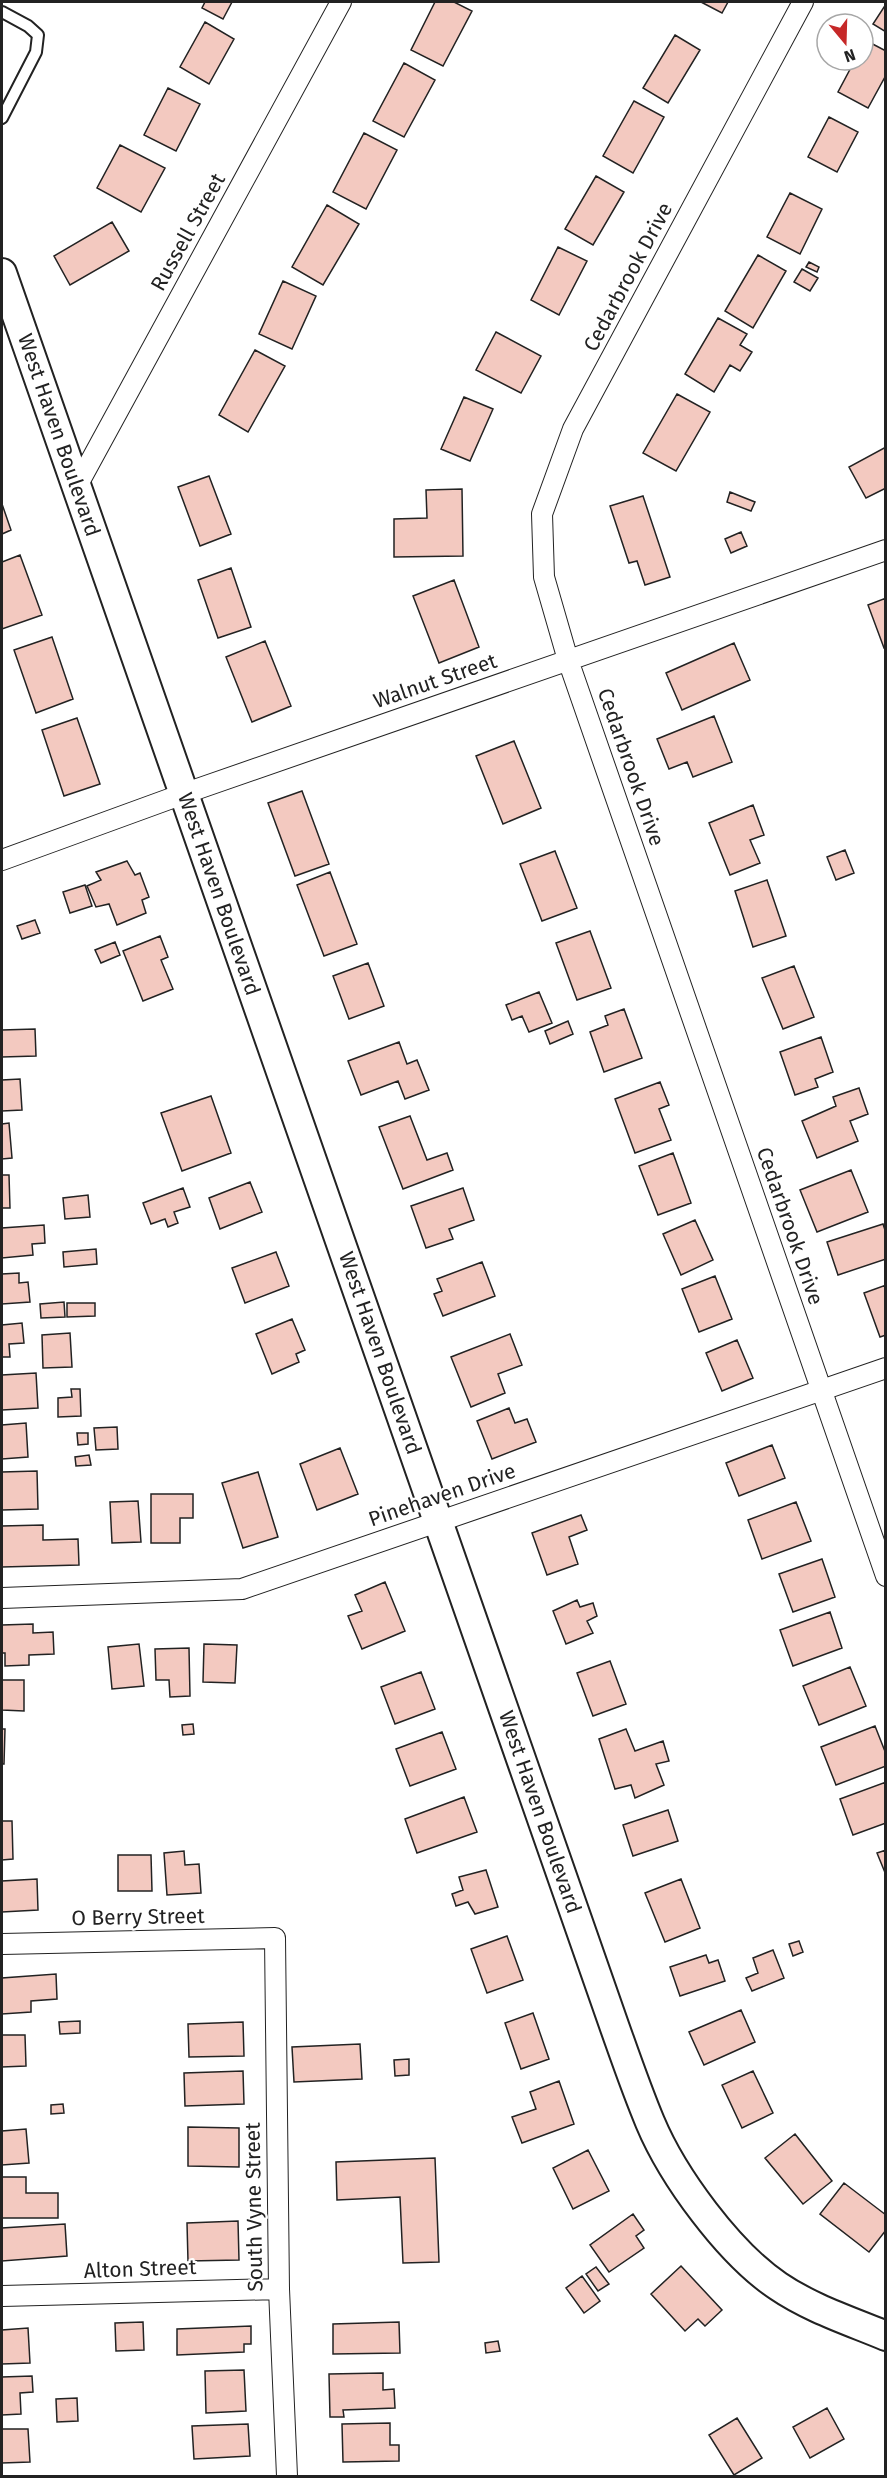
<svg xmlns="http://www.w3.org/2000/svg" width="887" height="2478" font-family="'Fira Sans',sans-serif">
	<rect width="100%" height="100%" fill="#fff"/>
	<!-- building -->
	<path fill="#f3c9c0" stroke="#222" stroke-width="1.5" d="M205 2H232L223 19 202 8Z
		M435 2H454L472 11 443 66 411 50Z
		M701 2H728L722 13Z
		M886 4V32L873 24Z
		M205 22 234 39 209 84 180 67Z
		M675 35 700 50 668 103 643 88Z
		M865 40 886 51V75L868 108 838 92 855 60H863V45Z
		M404 63 435 80 404 137 373 121Z
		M168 88 200 104 176 151 144 135Z
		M634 101 664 117 633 173 603 156Z
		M829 117 858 132 837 172 808 157Z
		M364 133 397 150 366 209 333 192Z
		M120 145 165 168 141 212 97 188Z
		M596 176 624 192 593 245 565 229Z
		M790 193 822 209 800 254 767 237Z
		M327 205 359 224 323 285 292 267Z
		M112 222 129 251 70 285 54 256Z
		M558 247 587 261 559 315 531 300Z
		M758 255 786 271 753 328 725 311Z
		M809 262 819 267 817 272 806 267Z
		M802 269 818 278 810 291 794 282Z
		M283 281 316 296 292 349 259 334Z
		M718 318 747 334 740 345 752 352 740 371 730 365 714 392 685 374Z
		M496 332 541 356 521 393 476 370Z
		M255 350 285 366 248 432 219 415Z
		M677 394 710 412 676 471 643 453Z
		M464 397 493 409 470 461 441 449Z
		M886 447V488L866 498 849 467Z
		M209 476 231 534 200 546 178 487Z
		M462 489 463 556 394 557V519L427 518 426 490Z
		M730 492 755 502 751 511 727 502Z
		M643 496 670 577 645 585 637 561 629 563 610 506Z
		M2 504 11 530 2 534Z
		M741 532 747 546 731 553 725 539Z
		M20 555 42 615 2 629V562Z
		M231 568 251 627 218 638 198 580Z
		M454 580 479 647 439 663 413 596Z
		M886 598V647L884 648 868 605Z
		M52 637 73 699 36 713 14 650Z
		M265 641 291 706 252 722 226 657Z
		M734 643 750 680 682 710 666 673Z
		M714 716 732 762 693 777 687 762 669 769 657 739Z
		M77 718 100 784 64 796 42 730Z
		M514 741 541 808 503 824 476 756Z
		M302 791 329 864 295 876 268 803Z
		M753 805 764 835 750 840 760 863 730 875 709 823Z
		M845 850 854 873 836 880 827 857Z
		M555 851 577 908 542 921 520 864Z
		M127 861 135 875 140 873 149 897 142 900 146 913 117 925 109 904 96 907 87 886 101 880 96 872Z
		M330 872 357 944 324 956 297 885Z
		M767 880 786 936 753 947 735 891Z
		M85 885 92 906 70 913 63 892Z
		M35 920 40 933 22 939 17 926Z
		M590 931 611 988 577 1000 556 943Z
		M160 936 168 957 161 960 173 989 143 1001 123 951Z
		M115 942 120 955 101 963 95 950Z
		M368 963 384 1006 349 1019 333 976Z
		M794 966 814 1017 783 1029 762 978Z
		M539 992 552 1023 529 1032 522 1016 512 1020 506 1005Z
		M624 1009 642 1058 604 1072 590 1032 608 1025 605 1016Z
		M568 1021 573 1034 550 1044 545 1031Z
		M35 1029 36 1056 2 1057V1030Z
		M821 1037 833 1072 815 1079 818 1087 795 1095 780 1052Z
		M399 1042 407 1064 417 1060 429 1090 405 1099 398 1081 361 1095 348 1061Z
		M20 1079 22 1110 2 1111V1080Z
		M660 1082 669 1105 659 1109 671 1140 635 1153 615 1099Z
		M859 1088 868 1114 850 1121 858 1141 817 1158 802 1121 836 1106 833 1097Z
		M211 1096 231 1153 182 1171 161 1113Z
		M410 1116 427 1160 447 1153 453 1170 403 1189 379 1127Z
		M9 1123 12 1158 2 1159V1124Z
		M673 1153 691 1203 658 1215 639 1166Z
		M851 1170 868 1212 817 1232 800 1190Z
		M2 1175H9L10 1208H2Z
		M250 1182 262 1212 220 1229 209 1198Z
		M183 1188 190 1207 174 1212 178 1223 168 1227 165 1219 151 1224 143 1203Z
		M463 1188 474 1220 449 1229 453 1239 426 1248 411 1206Z
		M88 1195 90 1217 65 1219 63 1198Z
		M695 1220 713 1260 681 1275 663 1234Z
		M883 1224 886 1233V1259L838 1275 827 1242Z
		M44 1225 45 1243 32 1244 33 1255 2 1258V1228Z
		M96 1249 97 1264 64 1267 63 1252Z
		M276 1252 289 1286 245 1303 232 1268Z
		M482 1262 495 1296 443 1316 434 1294 442 1291 437 1279Z
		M19 1273V1283L28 1282 30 1302 2 1304V1274Z
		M715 1276 732 1319 699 1332 682 1289Z
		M886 1285V1335L880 1337 864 1293Z
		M64 1302 65 1317 41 1318 40 1304Z
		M67 1303H95V1316L67 1317Z
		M292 1319 305 1350 296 1354 299 1362 272 1374 256 1334Z
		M22 1323 24 1343 9 1344 10 1357H2V1325Z
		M70 1333 72 1367 43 1368 42 1335Z
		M510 1334 522 1365 498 1374 505 1393 471 1407 451 1357Z
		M737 1340 753 1378 722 1391 706 1353Z
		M36 1373 38 1408 2 1410V1375Z
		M71 1389H80L81 1416 58 1417V1398L72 1397Z
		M509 1408 515 1423 527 1419 536 1442 492 1459 477 1421Z
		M26 1423 28 1457 2 1459V1425Z
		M117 1427 118 1449 96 1450 94 1428Z
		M77 1433H88V1444L78 1445Z
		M772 1445 785 1478 739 1496 726 1463Z
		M340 1448 358 1494 317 1510 300 1464Z
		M89 1455 91 1465 76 1466 75 1457Z
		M37 1471 38 1509 2 1510V1472Z
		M258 1472 278 1537 243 1548 222 1483Z
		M151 1494H193V1518H180V1543H151Z
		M138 1501 141 1542 112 1543 110 1502Z
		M796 1502 811 1541 762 1559 748 1520Z
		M581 1515 587 1530 569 1537 578 1564 547 1575 532 1533Z
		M43 1525V1540L78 1539 79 1565 2 1567V1526Z
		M822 1559 835 1597 793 1612 779 1574Z
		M385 1582 405 1631 362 1649 348 1616 362 1611 355 1595Z
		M577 1600 580 1607 593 1603 597 1616 587 1621 593 1633 566 1644 553 1611Z
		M830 1612 842 1648 793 1666 780 1630Z
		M33 1624V1633L53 1632 54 1654 29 1655V1665L5 1666V1653H2V1625Z
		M139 1644 144 1686 112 1689 108 1647Z
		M204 1644 237 1645 235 1683 203 1682Z
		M189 1648 190 1696 170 1697 169 1680H156L155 1649Z
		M610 1661 626 1704 593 1716 577 1673Z
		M850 1667 866 1706 819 1725 803 1686Z
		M421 1672 435 1709 395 1724 381 1687Z
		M2 1680H24V1711L2 1710Z
		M193 1724 194 1734 183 1735 182 1725Z
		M875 1726 886 1754V1766L836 1785 821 1747Z
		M2 1729H5L4 1764H2Z
		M626 1729 635 1751 663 1741 669 1761 656 1764 664 1785 635 1798 631 1785 615 1789 599 1739Z
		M442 1732 456 1769 410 1786 396 1749Z
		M886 1782V1823L853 1835 840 1799Z
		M464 1797 477 1832 417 1853 405 1819Z
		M668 1810 678 1841 633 1856 623 1825Z
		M2 1821H12L13 1859 2 1860Z
		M886 1850V1875L877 1853Z
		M184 1851 185 1865 199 1864 201 1893 167 1895 164 1853Z
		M118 1855H151L152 1891H118Z
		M486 1870 498 1907 475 1914 468 1902 456 1906 452 1894 463 1890 459 1877Z
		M37 1879 38 1910 2 1912V1881Z
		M681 1879 700 1928 665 1942 645 1893Z
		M507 1936 523 1980 487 1993 471 1949Z
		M799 1941 803 1952 793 1956 789 1944Z
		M773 1950 784 1978 752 1991 746 1978 758 1973 753 1958Z
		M706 1955 709 1963 718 1960 725 1981 680 1996 670 1967Z
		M56 1974 57 1999 31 2001V2012L2 2014V1978Z
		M741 2010 755 2042 704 2065 689 2032Z
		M533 2013 549 2059 521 2069 505 2023Z
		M80 2021V2033L60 2034 59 2022Z
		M243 2022 244 2056 189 2057 188 2024Z
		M2 2035H25L26 2066 2 2067Z
		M360 2044 362 2079 294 2082 292 2047Z
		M409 2059V2075L395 2076 394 2060Z
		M243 2071 244 2104 185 2106 184 2073Z
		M753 2071 773 2113 742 2128 722 2085Z
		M559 2081 574 2124 522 2143 512 2117 536 2109 530 2092Z
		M63 2104 64 2113 51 2114V2105Z
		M188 2127 239 2128V2167L188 2166Z
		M26 2129 29 2163 2 2165V2131Z
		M795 2134 832 2181 803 2204 765 2158Z
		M588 2150 609 2191 573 2209 553 2168Z
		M435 2158 439 2262 403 2263 400 2197 337 2200 336 2162Z
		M2 2177H26V2193H58V2218H2Z
		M844 2183 886 2215V2230L869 2252 820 2214Z
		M633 2214 644 2230 636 2236 644 2248 609 2272 590 2245Z
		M238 2221 239 2260 188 2261 187 2223Z
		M65 2224 67 2256 2 2261V2228Z
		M681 2266 722 2310 705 2326 698 2319 685 2331 651 2294Z
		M596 2267 609 2284 598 2291 586 2274Z
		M582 2276 600 2301 584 2313 566 2288Z
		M143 2322 144 2350 116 2351 115 2323Z
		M399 2322 400 2353 333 2354V2324Z
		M251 2326V2344H244V2352L177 2355V2329Z
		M28 2328 30 2363 2 2364V2330Z
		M498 2341 500 2351 486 2353 485 2343Z
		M244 2370 246 2411 206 2413 205 2371Z
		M383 2373V2390L394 2389 395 2408 343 2410 344 2417H330L329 2374Z
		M32 2376 33 2392 20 2393 21 2414 2 2415V2377Z
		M77 2398 78 2421 57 2422 56 2399Z
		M827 2408 844 2439 810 2458 793 2427Z
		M737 2418 762 2458 734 2475 709 2435Z
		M390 2423V2445H399V2461L343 2462 342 2424Z
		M248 2424 250 2456 194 2459 192 2426Z
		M2 2429H28L30 2462 2 2463Z"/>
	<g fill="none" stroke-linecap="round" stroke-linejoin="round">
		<defs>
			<path id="lane" d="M2 12 28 26 38 35 36 52 2 118"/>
			<path id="street" d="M803 2 573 429 542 514 544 577 568 660 886 1576
				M77 486 341 2
				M2 860 183 794 886 550
				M2 1598 242 1589 886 1368
				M2 1944 275 1938 279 2289 287 2476
				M2 2296 279 2289"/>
			<path id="secondary" d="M2 273 615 2028C626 2059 637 2091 650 2122 673 2177 729 2253 778 2286 810 2308 850 2321 886 2336"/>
		</defs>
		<!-- lane casing -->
		<use href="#lane" stroke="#222" stroke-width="14"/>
		<!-- street casing -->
		<use href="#street" stroke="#222" stroke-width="22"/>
		<!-- secondary casing -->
		<use href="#secondary" stroke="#222" stroke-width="32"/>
		<!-- lane -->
		<use href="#lane" stroke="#fff" stroke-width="10"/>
		<!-- street -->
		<use href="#street" stroke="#fff" stroke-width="20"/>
		<!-- secondary -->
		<use href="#secondary" stroke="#fff" stroke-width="28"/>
	</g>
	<g text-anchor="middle" stroke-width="4.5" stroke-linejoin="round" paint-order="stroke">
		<!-- street labels -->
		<g font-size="21" fill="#222" stroke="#fff">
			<text transform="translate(188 232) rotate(-61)" y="7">Russell Street</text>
			<text transform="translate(628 277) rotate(-62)" y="7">Cedarbrook Drive</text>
			<text transform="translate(59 435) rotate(71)" y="7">West Haven Boulevard</text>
			<text transform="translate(435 681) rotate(-19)" y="7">Walnut Street</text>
			<text transform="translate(631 767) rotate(71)" y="7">Cedarbrook Drive</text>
			<text transform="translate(219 894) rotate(71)" y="7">West Haven Boulevard</text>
			<text transform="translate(790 1226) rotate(71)" y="7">Cedarbrook Drive</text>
			<text transform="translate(380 1353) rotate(71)" y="7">West Haven Boulevard</text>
			<text transform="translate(442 1495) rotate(-19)" y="7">Pinehaven Drive</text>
			<text transform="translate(540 1812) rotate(71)" y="7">West Haven Boulevard</text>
			<text transform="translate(138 1917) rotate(-1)" y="7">O Berry Street</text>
			<text transform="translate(254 2207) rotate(-91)" y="7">South Vyne Street</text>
			<text transform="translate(140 2269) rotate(-2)" y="7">Alton Street</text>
		</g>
	</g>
	<!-- border -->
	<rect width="887" height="2478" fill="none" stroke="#222222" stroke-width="6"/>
	<!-- north arrow -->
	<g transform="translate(845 42) rotate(161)"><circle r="28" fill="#ffffff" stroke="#a7a7a7" stroke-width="1.5"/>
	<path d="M0-4.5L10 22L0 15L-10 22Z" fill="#c62828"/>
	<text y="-9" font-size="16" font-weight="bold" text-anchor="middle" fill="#222222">N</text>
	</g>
</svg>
